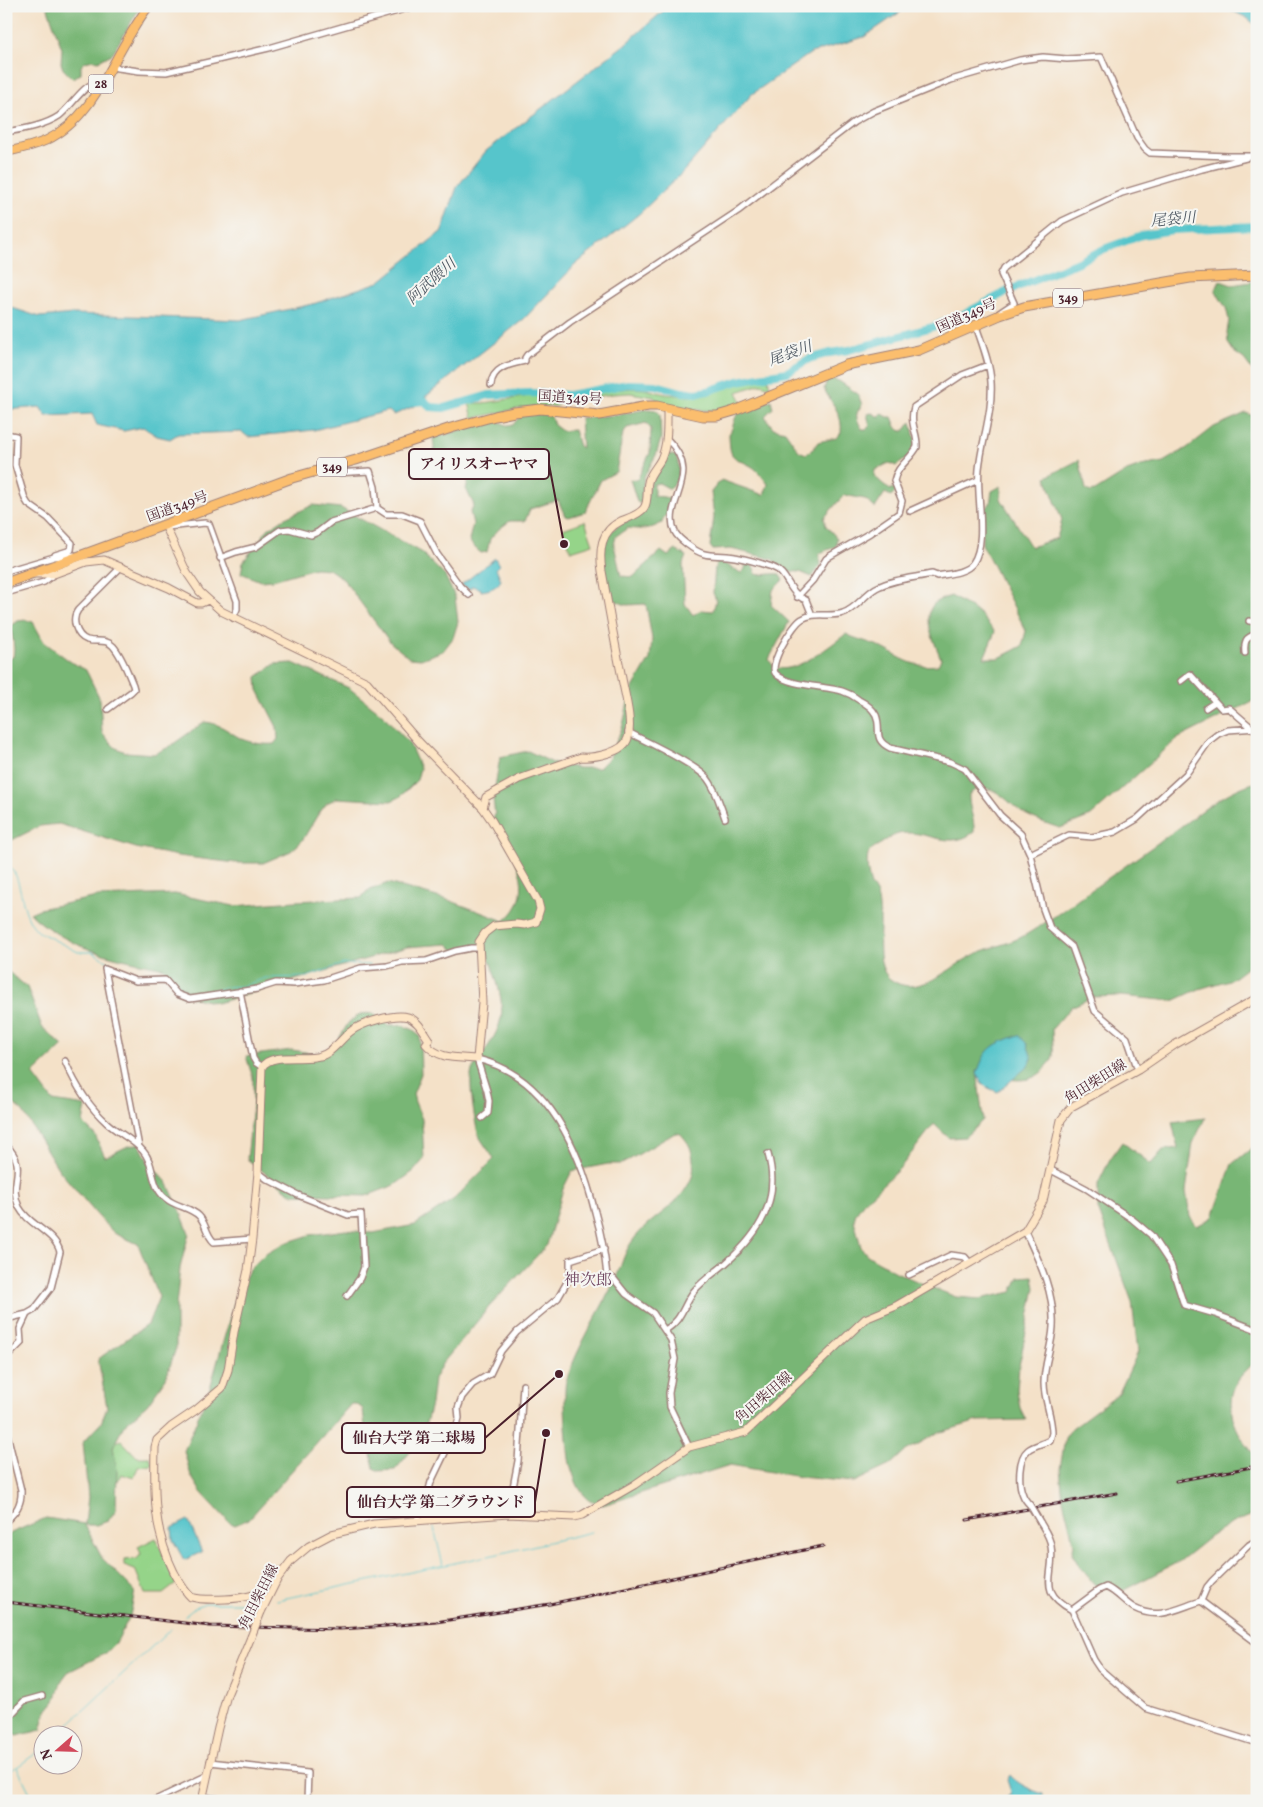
<svg xmlns="http://www.w3.org/2000/svg" width="1263" height="1807" font-family="Vollkorn,'Noto Serif JP',serif">
	<rect width="100%" height="100%" fill="#f6f6f2"/>
	<filter id="ink" filterUnits="userSpaceOnUse"><feTurbulence type="fractalNoise" baseFrequency=".02" numOctaves="2"/><feDisplacementMap in="SourceGraphic" scale="10" xChannelSelector="R" yChannelSelector="G"/><feConvolveMatrix kernelMatrix="1 2 1 2 8 2 1 2 1" color-interpolation-filters="sRGB"/></filter>
	<filter id="wash" filterUnits="userSpaceOnUse"><feTurbulence type="fractalNoise" baseFrequency=".0096" numOctaves="4" result="noise"/><feDisplacementMap in="SourceGraphic" scale="20" xChannelSelector="R" yChannelSelector="G"/><feGaussianBlur stdDeviation="1.12" result="paint"/><feColorMatrix in="noise" values="0 0 0 0 0 0 0 0 0 0 0 0 0 0 0 0 0 1.4 0 .05"/><feComposite in="paint" operator="in"/></filter>
	<g filter="url(#wash)">
		<rect width="100%" height="100%" fill="#f4e1c8"/>
		<!-- green -->
		<path fill="#95d489" stroke="#707a5a" d="M768 378 770 387 761 384 737 392 742 402 721 411 700 410 659 403 654 397 630 393 613 394 571 401 568 396 583 393 632 388 645 389 665 394 689 396 709 394 737 383Z
			M530 396 560 398 557 406 526 407 473 418 469 403H484Z
			M585 521 593 544 571 551 563 529Z
			M121 1440 137 1457H150L152 1465 138 1467 134 1478 121 1474 118 1481 97 1475 113 1443Z
			M156 1538 176 1584 163 1594H145L135 1569 124 1565V1560L137 1559 141 1554 138 1547Z"/>
		<!-- forest -->
		<path fill="#78b675" stroke="#616a50" d="M47 6H141L112 54 98 61 93 60 85 62 81 66V74L72 78 63 69 61 63 62 49Z
			M1220 281 1232 285 1257 281V371H1253L1244 359 1234 352 1228 343 1227 332 1229 320 1226 308 1215 290Z
			M828 378 839 381 858 394 862 405C854 415 856 418 862 429H866L870 426 867 414 872 413 879 417 881 413 888 417H892C895 423 896 432 904 431L911 422 916 443 910 456 896 466 889 463 875 470 874 476 890 490 893 488 897 490 891 496 885 493 875 508 865 499 844 495 824 518 826 526 837 538 836 546C830 550 823 550 819 555L821 565 812 577 800 572 784 571 772 559 731 549 713 550 710 546 714 517 711 492 721 480 764 495 768 484C763 478 758 470 751 466 731 455 730 460 729 434 734 427 733 421 737 415 740 409 764 403 771 400L773 408 765 416 773 428 785 431 799 451 806 454 813 449 818 442 836 438 841 433C843 414 833 406 824 389Z
			M649 409 656 410 660 414 661 439 656 455 644 477 641 504 637 502 630 479 635 480 638 478 650 453 651 429 646 423 627 428 623 433 616 472 601 480 585 512 569 517 565 516 558 500 530 509 525 521H510L499 529 490 539 487 552 481 553 473 546 469 540 473 524 470 512 474 505 466 489 468 482C461 468 452 467 438 463L435 458 433 438 495 420 509 426 513 425C525 408 532 410 550 414L554 425 562 431 574 430 579 446 582 448 580 418 616 415Z
			M1246 413 1257 417V699L1177 739 1091 816 1060 828C1047 824 1034 819 1023 813 1006 802 991 777 969 794 968 807 975 819 974 832 951 850 930 832 906 833 896 833 889 838 882 843 876 847 870 848 868 855 866 864 868 876 871 885 873 888 875 891 877 895 879 901 879 910 880 917 881 934 875 967 890 979 916 999 947 970 968 958 986 947 1009 945 1027 934 1049 921 1069 906 1090 891 1119 871 1147 850 1176 830 1201 812 1226 790 1257 782V960L1232 979 1199 989 1173 1001 1121 996 1093 997 1071 1007 1052 1029C1052 1037 1054 1048 1053 1056 1052 1060 1049 1064 1047 1066 1030 1090 1000 1077 977 1071L983 1120 965 1137 949 1138 934 1124 900 1168 863 1203 856 1213 854 1220 861 1247 866 1254 872 1258 896 1272 923 1284 956 1297 980 1299 1012 1292 1019 1277 1033 1276 1035 1288 1019 1366 1017 1390 1020 1408 1026 1420 978 1421 938 1433 904 1452 890 1465 854 1482 800 1477 730 1465 603 1505C581 1501 576 1483 570 1464 567 1452 563 1391 566 1381 578 1345 600 1312 616 1278 621 1267 624 1253 631 1243 649 1216 679 1209 692 1177 695 1169 693 1155 690 1147 688 1142 684 1138 681 1134L675 1133 622 1164H608L572 1171 563 1189 547 1245 489 1307 442 1364 434 1379 431 1404 422 1438 395 1470 377 1471 374 1468 365 1428 363 1409 356 1404H351L249 1519 235 1525 229 1522 201 1492 191 1476 184 1451 210 1388 236 1296 249 1270 264 1255 285 1243 310 1235 346 1230 373 1233 415 1225 454 1199 494 1159C490 1152 482 1142 479 1136 475 1126 467 1077 473 1068 483 1052 497 1038 501 1018 505 999 492 966 485 948L455 951 448 944 407 947 217 1003 181 995 164 968C122 959 88 954 51 930 44 925 36 920 30 913L39 909 97 897 175 894 234 906 295 901 361 898 367 891 388 883 451 901 504 921C509 917 514 912 517 906 532 875 507 847 492 821L495 815 493 799 500 757 528 751 555 764 579 768H599L610 757 623 725 630 693 650 659 652 639 646 604 626 605 611 599C604 576 594 547 615 528 623 522 634 518 643 513L651 481 664 457 668 454 676 456C681 467 679 481 670 489L659 483 654 484V496L664 497 670 499C675 514 664 511 662 523 649 530 642 530 628 528L616 536 614 545 621 576 633 577 661 551 668 556 676 550 686 556 683 564 685 604 693 615 701 610 713 611 716 600 713 593 715 567 718 560 741 573 745 569 746 561H749L755 570 756 574C763 576 771 573 779 574L783 580 773 590 771 605 789 622 769 659C780 688 833 643 846 634 855 639 866 641 876 645 899 655 910 669 938 665L941 659C936 645 922 619 933 605 936 600 945 598 951 596L979 613 995 632 984 658H999L1022 646 1026 631 982 544V511L990 504 992 491 1001 486V499L1031 547 1057 538 1062 520 1046 477 1079 460 1086 489 1090 492 1095 491 1127 471 1141 466 1163 462 1187 448 1214 427Z
			M313 505 341 508 422 553 445 576 455 597 458 622 453 638 443 651 421 659 409 658 390 642 343 579 329 569 315 568 273 580 260 581 241 573 243 562 268 529 283 519Z
			M26 620 33 622 44 642 71 662 86 670 100 699 102 732 109 741 116 748 126 752 154 754 169 747 204 722C221 723 228 732 242 739 251 743 264 745 274 744L278 739 277 727 258 690 257 677 275 664 293 663 349 688 382 714 409 743 420 768 417 780 400 797 391 801 337 798 327 803 317 816 302 841 291 851 263 863H236L178 856 136 848 59 824 40 826 6 843V660L13 657C16 646 11 636 11 626L18 621Z
			M6 970 27 987 42 1027 63 1046 33 1074 53 1101 86 1106 83 1123 95 1135 105 1157 126 1147 139 1143 149 1163 167 1182 179 1208 189 1233 180 1268 176 1306V1348L166 1378 147 1405 124 1425 113 1447 117 1470 116 1510 108 1521 97 1525H85L102 1558 135 1591 130 1616 116 1643 106 1653 68 1672 62 1680 55 1701 46 1712 41 1730 17 1736 6 1728V1538L11 1533 46 1518 85 1524 88 1497 83 1442 101 1423 107 1407 98 1359 148 1324 159 1297 138 1244 114 1233 97 1215 59 1170 23 1112 6 1097Z
			M373 1013 388 1025H401L414 1030 420 1037 421 1074 413 1094 415 1102 422 1119 424 1159 414 1171 395 1185 366 1196 292 1194 247 1159 253 1104V1078L246 1056 292 1050 318 1054 324 1053 336 1043 349 1022 360 1014Z
			M1205 1118 1193 1143 1186 1191 1190 1217 1197 1226 1213 1217 1232 1164 1252 1148 1257 1146V1359C1251 1367 1241 1374 1236 1383 1223 1409 1238 1438 1257 1457V1513L1231 1524 1210 1537 1180 1561 1122 1591 1095 1585 1080 1567 1072 1554 1074 1544 1063 1500 1060 1469 1065 1438 1072 1428 1119 1393 1138 1352 1132 1302 1098 1209V1184L1110 1159 1122 1142 1151 1164 1163 1150 1178 1148 1172 1122Z"/>
		<!-- water -->
		<path fill="#57c5cb" stroke="#50727b" d="M669 6H909L864 37 811 53 752 94 681 174 639 214 575 265 524 319 425 397 419 404 394 415 388 411 314 430 248 437 242 432 178 434 170 439 157 436 143 427 124 431 97 425 92 414 46 416 40 407 6 410V306L40 317 74 314 240 320 313 304 379 282 442 231 457 187 486 151 624 45Z
			M1223 6H1257V26L1247 18Z
			M495 558 499 565 496 568 501 580C497 588 489 590 481 591V589L472 586 470 589 461 585Z
			M1019 1035 1027 1044 1032 1058 1027 1067 998 1092C986 1087 983 1087 977 1074 986 1046 992 1045 1019 1035Z
			M188 1520 202 1552 184 1560 173 1540 172 1528Z
			M1010 1775C1016 1783 1033 1791 1043 1794V1800L1005 1801 1009 1795H1012L1007 1780Z"/>
		<g fill="none" stroke-linecap="round" stroke-linejoin="round">
			<!-- stream -->
			<path stroke="#57c5cb" stroke-width="1" d="M6 866 14 872 16 876C23 894 23 919 39 932L78 952H93L116 967 143 974H149L165 971 184 990 192 994H201L227 987 244 986 265 978 307 977 343 964 369 965
				M434 1528 443 1565
				M277 1600 498 1554 591 1532
				M185 1616 196 1607 205 1603H243L249 1601
				M58 1734 171 1629
				M6 1774 16 1767
				M34 1801 17 1767 42 1749"/>
			<!-- river -->
			<path stroke="#57c5cb" stroke-width="8" d="M413 402 425 401 430 407 444 408 489 395 531 393 569 395 628 384 656 385 682 392 697 393 708 391 738 381 787 372 809 359 830 353 849 350 936 326 966 313 1010 290 1078 262 1104 249 1142 235 1172 230 1257 226"/>
		</g>
	</g>
	<g filter="url(#ink)">
		<g fill="none" stroke-linecap="round" stroke-linejoin="round">
			<defs>
				<path id="street" d="M111 67 139 71 166 72 269 48 415 6
					M6 132C23 129 44 126 59 116 70 108 84 84 96 83L100 86
					M999 313 1014 303 1001 274 1004 268 1062 221 1122 193 1202 169 1246 158
					M976 326C982 344 990 363 991 382 993 411 982 440 979 469 976 496 988 541 973 563 966 573 948 574 937 576L932 574C914 578 893 579 876 588 864 595 856 609 843 613 830 618 814 611 802 619 793 624 767 666 776 674 788 686 826 686 842 691 848 693 854 696 859 700 865 703 873 709 876 715 882 730 872 739 890 748L950 762 965 769 1000 815 1021 834 1030 854
					M491 385C492 367 511 364 525 361V358L527 355 570 322 738 211 854 122 874 111 951 80 1020 60 1043 57 1067 59 1101 57 1137 138 1145 149 1150 153 1228 156H1257
					M6 434 16 436 15 465 25 499 28 504 48 518 72 543 71 550 55 555 54 557 74 555
					M667 439C705 476 661 502 675 532 678 538 683 541 688 545 707 560 714 553 735 557 747 559 760 563 772 567 789 573 787 593 806 600L812 615
					M322 472 335 473 370 471 375 487 377 508
					M377 508 386 514H402L420 521 437 554 460 586 469 595
					M910 511 978 480
					M167 527 205 523 209 524 237 601V609L233 618
					M220 558 236 552 256 547 280 530 289 529 311 535 318 532 331 522 377 508
					M6 571 54 557
					M6 593 44 582 54 574
					M797 597 813 580 826 559 830 556 870 533 899 513 902 501 894 481C897 466 910 460 917 447 918 433 909 424 914 407L962 375 988 365
					M1249 621 1257 622
					M1245 653C1244 642 1245 637 1257 634
					M1181 681 1190 674 1222 709 1229 708 1252 728
					M1206 708 1215 702
					M108 709 131 692 134 689 133 685C128 673 122 656 113 646 105 638 97 643 87 640 76 636 71 619 78 610L121 567
					M628 732C647 742 695 764 707 778 716 789 720 805 725 818
					M240 991 253 1058 256 1063 262 1067
					M477 1059C548 1075 579 1148 595 1212 601 1233 605 1254 607 1276L614 1279 626 1294 653 1313 671 1340 675 1359 669 1393 670 1407 689 1447
					M477 1059 487 1091 489 1101 488 1113 482 1118
					M65 1061C75 1084 88 1106 107 1123 118 1133 134 1140 143 1151 153 1162 151 1177 158 1189 168 1207 188 1205 199 1216 206 1223 206 1235 214 1242L252 1239
					M1138 1070 1127 1038 1095 1011 1072 947 1050 928 1043 909 1030 854 1069 835 1092 837 1115 832 1137 819 1186 774 1209 741 1218 734 1228 730 1257 728
					M6 1145C30 1169 7 1181 19 1207 28 1225 55 1232 60 1252L51 1288 34 1310 27 1314 20 1329 21 1343 6 1358
					M139 1147 105 969 136 981 165 980 177 994 190 999 197 998 257 989 276 983 294 984 324 980 361 968 387 966 402 962 426 961 455 951 471 948H479
					M1051 1170 1087 1189 1132 1219 1151 1235 1171 1265 1184 1305 1215 1314 1257 1330
					M258 1172 267 1179 298 1195 348 1215 361 1214 364 1267 360 1278 347 1296
					M1025 1231C1039 1261 1055 1293 1053 1327 1052 1346 1044 1364 1044 1383 1044 1400 1052 1416 1052 1433L1050 1440C1043 1444 1034 1445 1028 1450 1018 1458 1018 1484 1023 1495 1024 1498 1027 1502 1030 1505
					M909 1275 951 1255 965 1257 970 1263
					M6 1319 27 1314
					M665 1330C682 1321 683 1305 694 1291 703 1280 716 1272 726 1263 760 1233 781 1200 768 1154
					M6 1430 21 1490C22 1504 16 1512 6 1521
					M508 1514 518 1461 523 1385
					M416 1521 425 1505 431 1482 455 1432 459 1418 458 1408 462 1397 473 1384 490 1374 501 1351 517 1332 558 1298 570 1277V1260L604 1249
					M1040 1522C1044 1529 1050 1537 1051 1546 1056 1576 1035 1590 1072 1610L1094 1660 1100 1669 1145 1708 1257 1743
					M1201 1601 1257 1643
					M1072 1610 1099 1590 1106 1587C1117 1592 1124 1602 1134 1608 1159 1621 1178 1608 1201 1601L1207 1587 1212 1581 1249 1545 1257 1540
					M6 1720 24 1701 42 1696
					M210 1762 308 1773 307 1801
					M203 1797 237 1801
					M153 1801 208 1775"/>
				<path id="secondary" d="M165 525 187 573 200 592 221 611 367 682 419 742 483 808 492 821 538 901 540 909 536 922 525 925 516 924 494 926 485 933 479 942 482 1003 477 1059C458 1057 439 1060 426 1044L429 1040C423 1032 419 1021 408 1017 395 1013 360 1023 350 1032 341 1039 331 1054 320 1056 304 1061 271 1052 262 1067L258 1172 252 1239 248 1270 234 1332 228 1370 222 1388 196 1410 171 1427 157 1440 155 1447C154 1492 153 1530 174 1572 179 1581 183 1590 191 1597 204 1601 248 1600 259 1592 266 1587 266 1578 271 1572L283 1571
					M34 574H54L86 562 104 560 169 588 197 603H201L208 600
					M483 808 486 797 519 779 581 757C593 758 624 753 628 738 633 720 624 692 621 673 614 639 608 605 602 571 599 551 600 531 621 521 628 518 639 515 644 508 649 501 646 490 648 482 650 473 657 467 661 459 668 443 667 426 667 409
					M261 1612 278 1578 291 1561 309 1546 332 1534 374 1524 508 1514 574 1517 582 1515 634 1485 689 1447 746 1432 865 1319 896 1306 1025 1231 1043 1201 1061 1120 1071 1107 1138 1070 1176 1044 1257 998
					M202 1801 218 1728 227 1695 251 1637"/>
				<path id="primary" d="M6 152C20 149 34 146 47 140 85 122 104 80 124 45 132 32 139 18 149 6"/>
				<path id="highway" d="M6 583 292 478 356 460 451 428 495 416 514 412 541 409 599 415 648 406H657L703 416H717L734 411 846 365 919 350 1000 315 1024 307 1190 278 1257 275"/>
			</defs>
			<!-- street casing -->
			<use href="#street" stroke="#9f807a" stroke-width="8"/>
			<!-- secondary casing -->
			<use href="#secondary" stroke="#9f807a" stroke-width="9"/>
			<!-- primary casing -->
			<use href="#primary" stroke="#9f807a" stroke-width="10"/>
			<!-- highway casing -->
			<use href="#highway" stroke="#9f807a" stroke-width="11"/>
			<!-- street -->
			<use href="#street" stroke="#fff" stroke-width="5"/>
			<!-- secondary -->
			<use href="#secondary" stroke="#fde5c5" stroke-width="7"/>
			<!-- primary -->
			<use href="#primary" stroke="#fbbe6e" stroke-width="8"/>
			<!-- highway -->
			<use href="#highway" stroke="#fbbe6e" stroke-width="9"/>
			<defs>
				<path id="rail" d="M1176 1481 1257 1466
					M967 1520 1117 1493
					M6 1602 210 1626 340 1629 373 1627 436 1622 550 1604 823 1546"/>
			</defs>
			<!-- rail casing -->
			<use href="#rail" stroke="#4a1f2b" stroke-width="3"/>
			<!-- rail -->
			<use href="#rail" stroke="#f6f6f2" stroke-width="1" stroke-dasharray="4" stroke-linecap="butt"/>
			<defs>
				<path id="street-bridge" d="M1030 1505 1040 1522"/>
				<path id="secondary-bridge" d="M251 1637 261 1612"/>
			</defs>
			<!-- street-bridge casing -->
			<use href="#street-bridge" stroke="#9f807a" stroke-width="8" stroke-linecap="butt"/>
			<!-- secondary-bridge casing -->
			<use href="#secondary-bridge" stroke="#9f807a" stroke-width="9" stroke-linecap="butt"/>
			<!-- street-bridge -->
			<use href="#street-bridge" stroke="#fff" stroke-width="5"/>
			<!-- secondary-bridge -->
			<use href="#secondary-bridge" stroke="#fde5c5" stroke-width="7"/>
		</g>
	</g>
	<g text-anchor="middle" stroke-width="4" stroke-linejoin="round" paint-order="stroke">
		<!-- shield labels -->
		<g fill="#f6f6f2" stroke="#7e6067" stroke-width="1">
			<rect x="88.5" y="74.5" width="25" height="19" rx="4"/>
			<rect x="1053" y="288.5" width="30" height="19" rx="4"/>
			<rect x="317" y="457.5" width="30" height="19" rx="4"/>
		</g>
		<g font-size="12" font-weight="bold" fill="#4a1f2b">
			<text x="101" y="88">28</text>
			<text x="1068" y="302">349</text>
			<text x="332" y="471">349</text>
		</g>
		<!-- street labels -->
		<g font-size="14" fill="#4a1f2b" stroke="#f6f6f2">
			<text transform="translate(966 315) rotate(-24)" y="5">国道349号</text>
			<text transform="translate(570 397) rotate(3)" y="5">国道349号</text>
			<text transform="translate(177 506) rotate(-20)" y="5">国道349号</text>
			<text transform="translate(1095 1081) rotate(-32)" y="5">角田柴田線</text>
			<text transform="translate(763 1397) rotate(-41)" y="5">角田柴田線</text>
			<text transform="translate(258 1596) rotate(-63)" y="5">角田柴田線</text>
		</g>
		<!-- water labels -->
		<g font-size="15" font-style="italic" fill="#4f5963" stroke="#f6f6f2">
			<text transform="translate(1173 219) rotate(-5)" y="5">尾袋川</text>
			<text transform="translate(431 281) rotate(-42)" y="5">阿武隈川</text>
			<text transform="translate(790 353) rotate(-20)" y="5">尾袋川</text>
		</g>
		<!-- quarter labels -->
		<g font-size="16" fill="#724963" stroke="#f6f6f2">
			<text x="588" y="1285">神次郎</text>
		</g>
	</g>
	<!-- callouts -->
	<path fill="none" stroke="#4a1f2b" stroke-width="2" d="M564 544L549 464M559 1374L485 1438M546 1433L535 1502"/>
	<g fill="#4a1f2b" stroke="#f6f6f2" stroke-width="2">
		<circle cx="564" cy="544" r="5"/>
		<circle cx="559" cy="1374" r="5"/>
		<circle cx="546" cy="1433" r="5"/>
	</g>
	<g fill="#f6f6f2" stroke="#4a1f2b" stroke-width="2">
		<rect x="409" y="449" width="140" height="30" rx="5"/>
		<rect x="342" y="1423" width="143" height="30" rx="5"/>
		<rect x="347" y="1487" width="188" height="30" rx="5"/>
	</g>
	<g font-size="15" text-anchor="middle" font-weight="bold" fill="#4a1f2b">
		<text x="479" y="469">アイリスオーヤマ</text>
		<text x="414" y="1443">仙台大学 第二球場</text>
		<text x="441" y="1507">仙台大学 第二グラウンド</text>
	</g>
	<!-- margin -->
	<rect width="1263" height="1807" fill="none" stroke="#f6f6f2" stroke-width="25"/>
	<!-- north arrow -->
	<g transform="translate(58 1750) rotate(250)"><circle r="24" fill="#f6f6f2" stroke="#b1a0a2"/>
	<path d="M0-4L9 19L0 12L-9 19Z" fill="#d1495b"/>
	<text y="-8" font-size="14" font-weight="bold" text-anchor="middle" fill="#4a1f2b">N</text>
	</g>
</svg>
